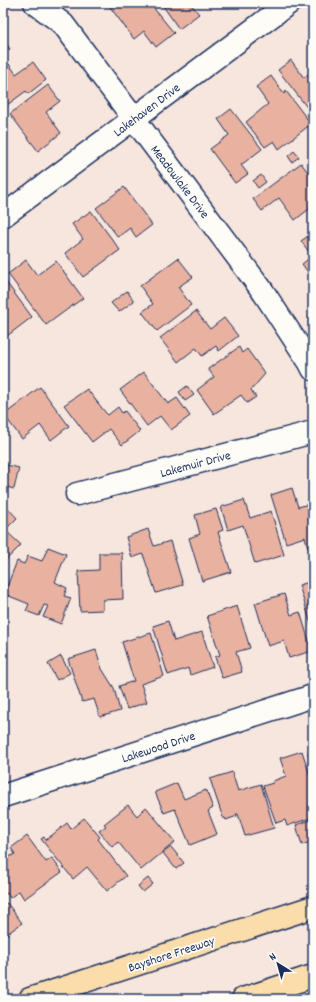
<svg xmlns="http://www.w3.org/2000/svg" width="316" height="1002" font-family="Dekko,sans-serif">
	<rect width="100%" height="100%" fill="#f7e6dd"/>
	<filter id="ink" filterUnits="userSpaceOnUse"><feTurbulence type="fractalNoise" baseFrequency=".025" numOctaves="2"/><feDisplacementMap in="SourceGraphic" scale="8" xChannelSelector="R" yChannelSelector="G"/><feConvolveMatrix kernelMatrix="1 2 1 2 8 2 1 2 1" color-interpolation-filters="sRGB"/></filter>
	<g filter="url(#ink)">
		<!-- building -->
		<path fill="#e9b1a0" stroke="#1b2f5e" d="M107 3H145L149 8 152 6 174 33 156 47 144 31 134 39Z
			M161 3H190L199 14 179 29Z
			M3 39 10 49 3 54Z
			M291 60 304 78 313 69V115L278 70Z
			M33 62 46 80 28 94 26 91 3 108V69L9 64 16 74Z
			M271 76 284 94 286 91 311 124 279 149 274 141 265 147 246 122 268 104 256 87Z
			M48 85 60 101 46 112 61 133 38 151 10 114Z
			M231 109 262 149 241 165 248 174 235 183 210 149 229 135 218 119Z
			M294 151 299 157 292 162 288 156Z
			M301 163 313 179V206L295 220 279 198 262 211 253 199Z
			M261 175 266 182 258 188 253 181Z
			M124 187 152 225 136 237 130 228 118 237 96 208Z
			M91 211 120 250 83 277 65 253 83 239 72 224Z
			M313 230V279L302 264 312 256 301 241 311 234 309 232Z
			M178 258 193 277 178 287 191 305 157 331 142 312 153 304 140 286Z
			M26 260 37 275 56 261 83 298 46 325 8 274Z
			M3 278 32 317 3 339Z
			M127 291 134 301 119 312 111 303Z
			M196 311 210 329 224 318 238 336 219 351 216 346 202 356 196 348 178 362 160 338Z
			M239 347 242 353 247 349 265 374 251 390 256 397 247 403 241 395 214 414 197 390 214 377 208 369Z
			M144 372 168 404 177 398 190 416 171 430 160 416 147 426 120 390Z
			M187 386 194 395 185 401 179 392Z
			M40 387 69 426 51 440 40 425 22 439 4 415Z
			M87 389 105 412 108 415 118 407 122 413 125 411 140 431 122 445 109 429 92 442 64 405Z
			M3 464 19 468 14 489 3 486Z
			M292 488 298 507 313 503V546L308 548 305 537 286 543 271 495Z
			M244 500 250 518 271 511 284 555 255 564 243 525 228 530 221 507Z
			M3 503 17 518 5 530 21 545 3 563Z
			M216 509 223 530 218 532 231 572 202 581 189 538 200 534 195 515Z
			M148 529 154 546 170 541 183 585 156 593 143 554 132 558 126 537Z
			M48 547 66 554 55 582 67 588 64 596 71 598 61 624 43 617 48 606 44 605 39 616 26 611 29 604 4 594 17 561 24 564 28 556 42 561Z
			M99 553H122L123 599 103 600V610L80 611 78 571 99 570Z
			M313 581V631L299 585Z
			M284 594 291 615 300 612 312 651 289 658 284 641 268 646 255 603Z
			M237 606 250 648 236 652 242 672 222 678 215 657 220 655 207 616Z
			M168 621 174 641 202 632 213 667 190 675 188 668 168 675 153 626Z
			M151 633 164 676 141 684 147 702 127 709 119 686 134 681 122 642Z
			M96 650 102 669 114 688 120 711 100 717 94 699 82 702 68 659Z
			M61 656 70 673 57 680 48 664Z
			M302 751 313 785V795L310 796 313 804V817L287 826 285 820 276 823 263 786 273 783V781L286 776 280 758Z
			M313 751V769L308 753Z
			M232 772 238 791 261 784 274 828 245 836 238 814H236L237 816 226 820 225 818H223L210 779Z
			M177 783 184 799 206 790 213 808 208 811 217 834 190 845 175 809 164 813 155 792Z
			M128 805 137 816 146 807 175 842 141 870 118 842 112 847 99 831 106 826 104 824Z
			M84 818 100 837 98 839 126 876 107 891 87 867 73 879 41 839 44 837 46 840 67 823 71 829Z
			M313 819V841L302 845 296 825Z
			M27 836 46 862 52 858 62 872 24 899 19 891 10 898 7 893 3 896V860L15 854 11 848Z
			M171 847 184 863 176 869 163 853Z
			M148 878 153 884 143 892 138 886Z
			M7 903 22 923 3 937V906Z"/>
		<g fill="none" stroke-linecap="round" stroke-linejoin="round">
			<defs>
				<path id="minor" d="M35 3 63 24 262 290 310 363 313 369
					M3 216 289 3
					M77 494 313 432
					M3 796 313 696"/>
				<path id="motorway" d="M30 999 313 907
					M243 999 313 976"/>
			</defs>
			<!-- minor casing -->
			<use href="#minor" stroke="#1b2f5e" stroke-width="25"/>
			<!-- motorway casing -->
			<use href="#motorway" stroke="#1b2f5e" stroke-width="25"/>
			<!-- minor -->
			<use href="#minor" stroke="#fdfcf7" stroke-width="22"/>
			<!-- motorway -->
			<use href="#motorway" stroke="#faddab" stroke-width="22"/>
		</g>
	</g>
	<g text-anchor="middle" stroke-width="3.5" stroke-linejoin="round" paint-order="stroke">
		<!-- street labels -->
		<g font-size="13" fill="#1b2f5e" stroke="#fdfcf7">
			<text transform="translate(146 109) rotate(-37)" y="5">Lakehaven Drive</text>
			<text transform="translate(181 181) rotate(53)" y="5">Meadowlake Drive</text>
			<text transform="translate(195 463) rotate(-15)" y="5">Lakemuir Drive</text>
			<text transform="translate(158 746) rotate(-18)" y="5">Lakewood Drive</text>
			<text transform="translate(171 953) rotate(-18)" y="5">Bayshore Freeway</text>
		</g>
	</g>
	<!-- margin -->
	<rect width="316" height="1002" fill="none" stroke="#fdfcf7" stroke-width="16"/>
	<rect x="8" y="8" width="300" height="986" fill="none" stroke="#1b2f5e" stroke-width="1.5" filter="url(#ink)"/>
	<!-- north arrow -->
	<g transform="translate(278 964) rotate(323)" stroke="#fdfcf7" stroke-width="3" paint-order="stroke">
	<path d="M0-3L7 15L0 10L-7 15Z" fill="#1b2f5e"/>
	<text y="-6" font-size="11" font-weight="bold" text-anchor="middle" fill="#1b2f5e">N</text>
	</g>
</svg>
